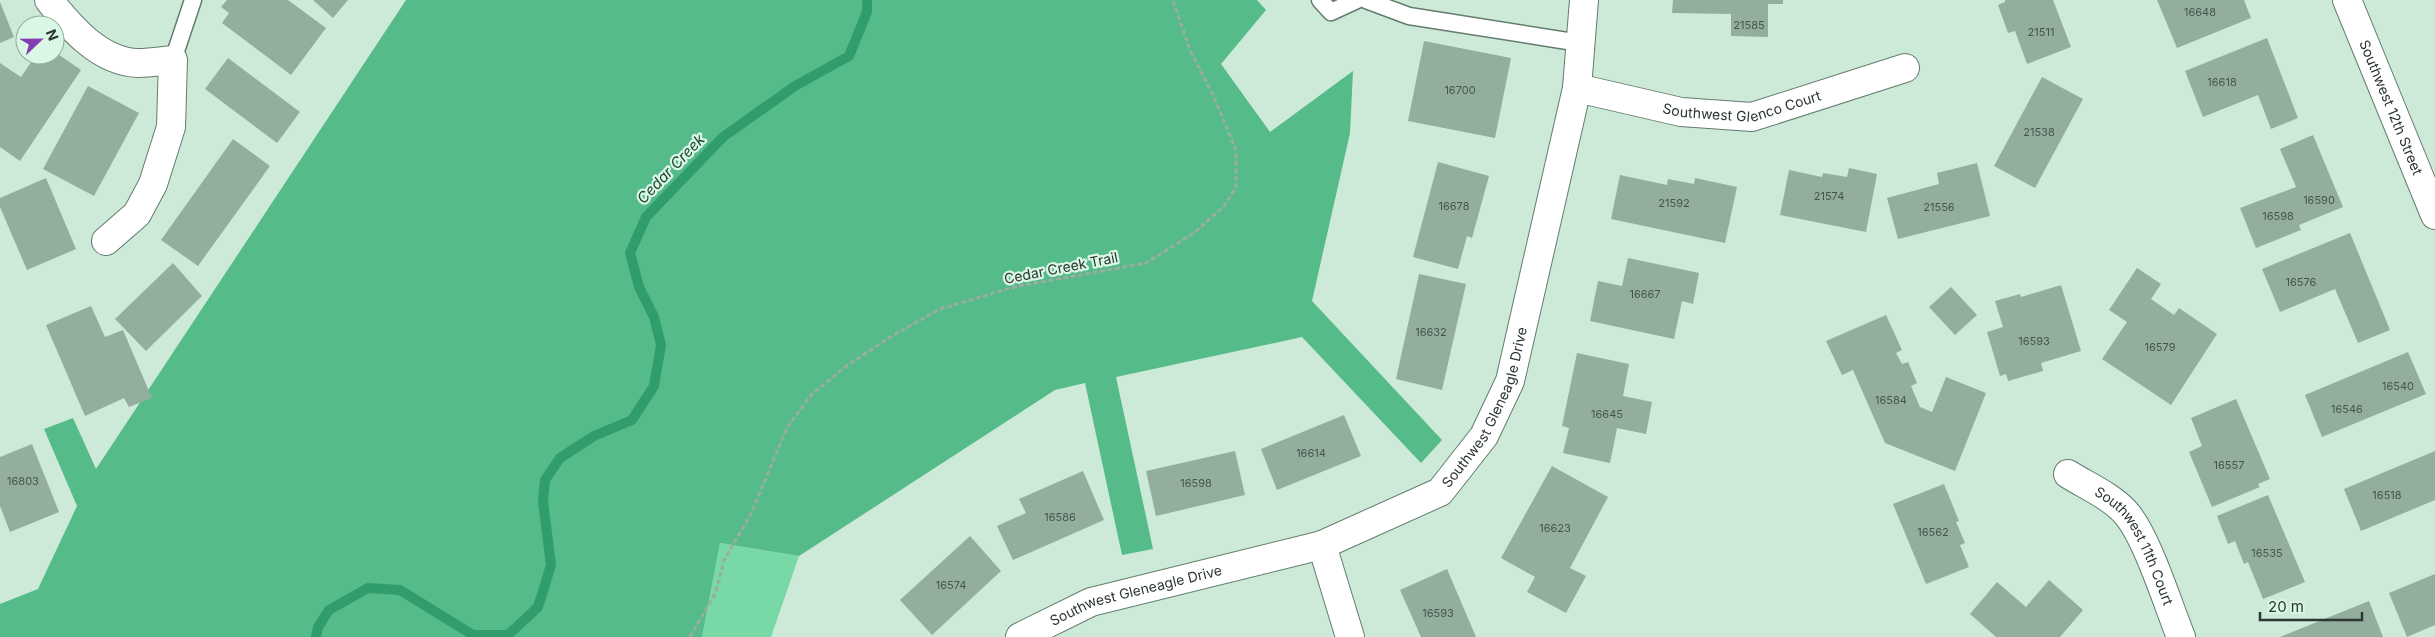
<svg xmlns="http://www.w3.org/2000/svg" width="2435" height="637" font-family="Inter,sans-serif">
	<rect width="100%" height="100%" fill="#cde9d8"/>
	<!-- green -->
	<path fill="#78d9a6" d="M720 543 799 556 771 637H702Z"/>
	<!-- forest -->
	<path fill="#55bb89" d="M406 0H1257L1266 10 1221 64 1270 132 1353 71 1350 133 1312 301 1442 440 1421 463 1302 337 1116 377 1153 549 1122 555 1085 383 1055 390 799 556 720 543 702 637H0V604L38 589 77 506 44 429 73 418 96 469Z"/>
	<g fill="none" stroke-linecap="round" stroke-linejoin="round">
		<!-- stream -->
		<path stroke="#329d6c" stroke-width="10" d="M316 637 318 627 329 610 368 588 400 590 473 635H508L538 607 551 565 543 501 545 480 560 458 594 436 632 420 654 386 661 345 654 317 639 287 630 253 646 217 723 137 795 86 849 56 867 12V0"/>
	</g>
	<!-- building -->
	<path fill="#94ae9e" d="M227 0H288L326 28 291 75 222 23 229 13 221 7Z
		M313 0H348L333 18Z
		M1673 0H1783V4H1768V37L1731 36V14L1672 13Z
		M2005 0H2053L2071 47 2027 64 2015 31 2008 33 1998 5 2005 2Z
		M2157 0H2244L2251 18 2177 48Z
		M0 2 14 37 0 43Z
		M2267 38 2298 118 2271 129 2258 95 2203 117 2185 71Z
		M1424 41 1511 58 1495 138 1408 121Z
		M55 52 81 70 20 161 0 147V63L21 77 36 55H55Z
		M228 58 300 112 277 143 205 89Z
		M2042 77 2083 99 2035 188 1994 166Z
		M88 86 139 113 94 196 43 169Z
		M2313 135 2343 207 2299 225 2301 230 2256 248 2240 208 2296 187 2280 149Z
		M233 139 270 166 198 266 161 240Z
		M1438 162 1489 176 1472 238 1467 236 1458 269 1413 257Z
		M1977 163 1990 216 1898 239 1887 198 1939 184 1937 173Z
		M1849 168 1877 174 1866 232 1780 215 1789 170 1822 177 1823 173 1847 177Z
		M1620 175 1667 185 1668 179 1694 184 1695 178 1737 187 1725 243 1611 219Z
		M46 178 76 249 27 270 0 207V198Z
		M2350 233 2390 330 2358 343 2335 289 2280 312 2262 269Z
		M1628 258 1699 273 1693 304 1682 301 1674 339 1590 321 1598 281 1622 286Z
		M173 263 202 296 146 351 115 319Z
		M2137 268 2161 284 2151 299 2174 315 2179 308 2217 334 2171 405 2102 359 2127 322 2109 310Z
		M1419 274 1466 284 1442 390 1396 379Z
		M2061 285 2081 351 2041 363 2043 371 2008 381 2006 374 2000 376 1987 332 2003 327 1995 301 2020 294 2021 297Z
		M1951 287 1977 315 1955 335 1929 307Z
		M91 306 105 337 123 330 152 398 129 407 124 398 85 416 46 325Z
		M1886 315 1902 350 1896 353 1902 364 1908 362 1917 383 1911 386 1920 407 1932 412 1946 377 1986 393 1955 471 1885 443 1853 370 1842 375 1826 341Z
		M2408 352 2426 394 2322 437 2305 395Z
		M1577 353 1629 364 1623 396 1652 402 1646 434 1617 428 1610 463 1563 453 1569 428 1562 426Z
		M2236 399 2270 479 2258 484 2260 487 2212 507 2189 452 2202 446 2191 418Z
		M1344 415 1361 456 1277 490 1261 449Z
		M32 444 59 512 10 532 0 506V457Z
		M1235 451 1245 495 1156 516 1146 471Z
		M2435 451V500L2361 531 2344 489Z
		M1552 466 1608 497 1570 568 1586 576 1566 613 1527 592 1535 577 1501 558Z
		M1083 471 1104 520 1013 560 997 526 1026 513 1019 499Z
		M1944 484 1959 521 1956 522 1965 543 1960 545 1969 567 1926 584 1893 504Z
		M2268 495 2305 582 2263 599 2248 562 2244 564 2235 541 2228 544 2217 516Z
		M970 536 1001 571 932 635 900 600Z
		M1447 569 1476 637H1421L1400 590Z
		M2435 574V625L2407 637 2389 593Z
		M2049 580 2083 610 2060 637H1996L1970 614 1997 582 2026 607Z
		M2369 601 2383 637H2280Z"/>
	<g fill="none" stroke-linecap="round" stroke-linejoin="round">
		<defs>
			<path id="lane" d="M1320 0 1331 12 1357 0
				M1366 0 1409 16 1580 43
				M173 60 193 0"/>
			<g id="street">
				<path d="M49 0C70 27 100 62 138 63 150 63 162 61 173 60L171 127 153 184 137 214 106 241"/>
				<path id="s1" d="M2347 0 2435 215"/>
				<path id="s2" d="M1577 88 1681 112 1752 117 1905 68"/>
				<path id="s3" d="M2068 474C2087 486 2111 496 2126 513 2147 537 2168 605 2181 637"/>
				<path d="M1322 545 1350 637"/>
				<path id="s4" d="M1020 637 1091 602 1322 545 1440 492 1484 436 1510 381 1577 88 1584 0"/>
			</g>
		</defs>
		<!-- lane casing -->
		<use href="#lane" stroke="#637c6e" stroke-width="19"/>
		<!-- street casing -->
		<use href="#street" stroke="#637c6e" stroke-width="30"/>
		<!-- path -->
		<path stroke="#97aea0" stroke-width="3" stroke-dasharray="5 2.5" stroke-linecap="butt" d="M690 637 716 592 724 560 750 516 787 428 811 395 845 367 892 336 940 309 1014 287 1146 263 1194 233 1224 206 1236 188V150L1213 95 1190 50 1173 0"/>
		<!-- lane -->
		<use href="#lane" stroke="#fff" stroke-width="16"/>
		<!-- street -->
		<use href="#street" stroke="#fff" stroke-width="28"/>
	</g>
	<g text-anchor="middle" stroke-width="4.5" stroke-linejoin="round" paint-order="stroke">
		<!-- number labels -->
		<g font-size="11" fill="#46554c">
			<text x="2200" y="16">16648</text>
			<text x="1749" y="29">21585</text>
			<text x="2041" y="36">21511</text>
			<text x="2222" y="86">16618</text>
			<text x="1460" y="94">16700</text>
			<text x="2039" y="136">21538</text>
			<text x="1829" y="200">21574</text>
			<text x="2319" y="204">16590</text>
			<text x="1674" y="207">21592</text>
			<text x="1454" y="210">16678</text>
			<text x="1939" y="211">21556</text>
			<text x="2278" y="220">16598</text>
			<text x="2301" y="286">16576</text>
			<text x="1645" y="298">16667</text>
			<text x="1431" y="336">16632</text>
			<text x="2034" y="345">16593</text>
			<text x="2160" y="351">16579</text>
			<text x="2398" y="390">16540</text>
			<text x="1891" y="404">16584</text>
			<text x="2347" y="413">16546</text>
			<text x="1607" y="418">16645</text>
			<text x="1311" y="457">16614</text>
			<text x="2229" y="469">16557</text>
			<text x="23" y="485">16803</text>
			<text x="1196" y="487">16598</text>
			<text x="2387" y="499">16518</text>
			<text x="1060" y="521">16586</text>
			<text x="1555" y="532">16623</text>
			<text x="1933" y="536">16562</text>
			<text x="2267" y="557">16535</text>
			<text x="951" y="589">16574</text>
			<text x="1438" y="617">16593</text>
		</g>
		<!-- street labels -->
		<g font-size="14" fill="#2c3731" stroke="#daf6e5">
			<text dy="5" stroke="none"><textPath href="#s2" startOffset="169">Southwest Glenco Court</textPath></text>
			<text dy="5" stroke="none"><textPath href="#s1" startOffset="116">Southwest 12th Street</textPath></text>
			<text transform="translate(1061 268) rotate(-11)" y="5">Cedar Creek Trail</text>
			<text dy="5" stroke="none"><textPath href="#s4" startOffset="544">Southwest Gleneagle Drive</textPath></text>
			<text dy="5" stroke="none"><textPath href="#s3" startOffset="102">Southwest 11th Court</textPath></text>
			<text dy="5" stroke="none"><textPath href="#s4" startOffset="124">Southwest Gleneagle Drive</textPath></text>
		</g>
		<!-- water labels -->
		<g font-size="15" font-style="italic" fill="#1c4731" stroke="#daf6e5">
			<text transform="translate(671 169) rotate(-46)" y="5">Cedar Creek</text>
		</g>
	</g>
	<!-- north arrow -->
	<g transform="translate(40 40) rotate(68)"><circle r="24" fill="#daf6e5" stroke="#94aa9d"/>
	<path d="M0-4L9 19L0 12L-9 19Z" fill="#843eb2"/>
	<text y="-8" font-size="14" font-weight="bold" text-anchor="middle" fill="#2c3731">N</text>
	</g>
	<!-- scale -->
	<path d="M2260 612v8h102v-8" fill="none" stroke="#2c3731" stroke-width="2.5"/>
	<text x="2268" y="612" font-size="15" fill="#2c3731" stroke="#daf6e5" stroke-width="4" paint-order="stroke">20 m</text>
</svg>
